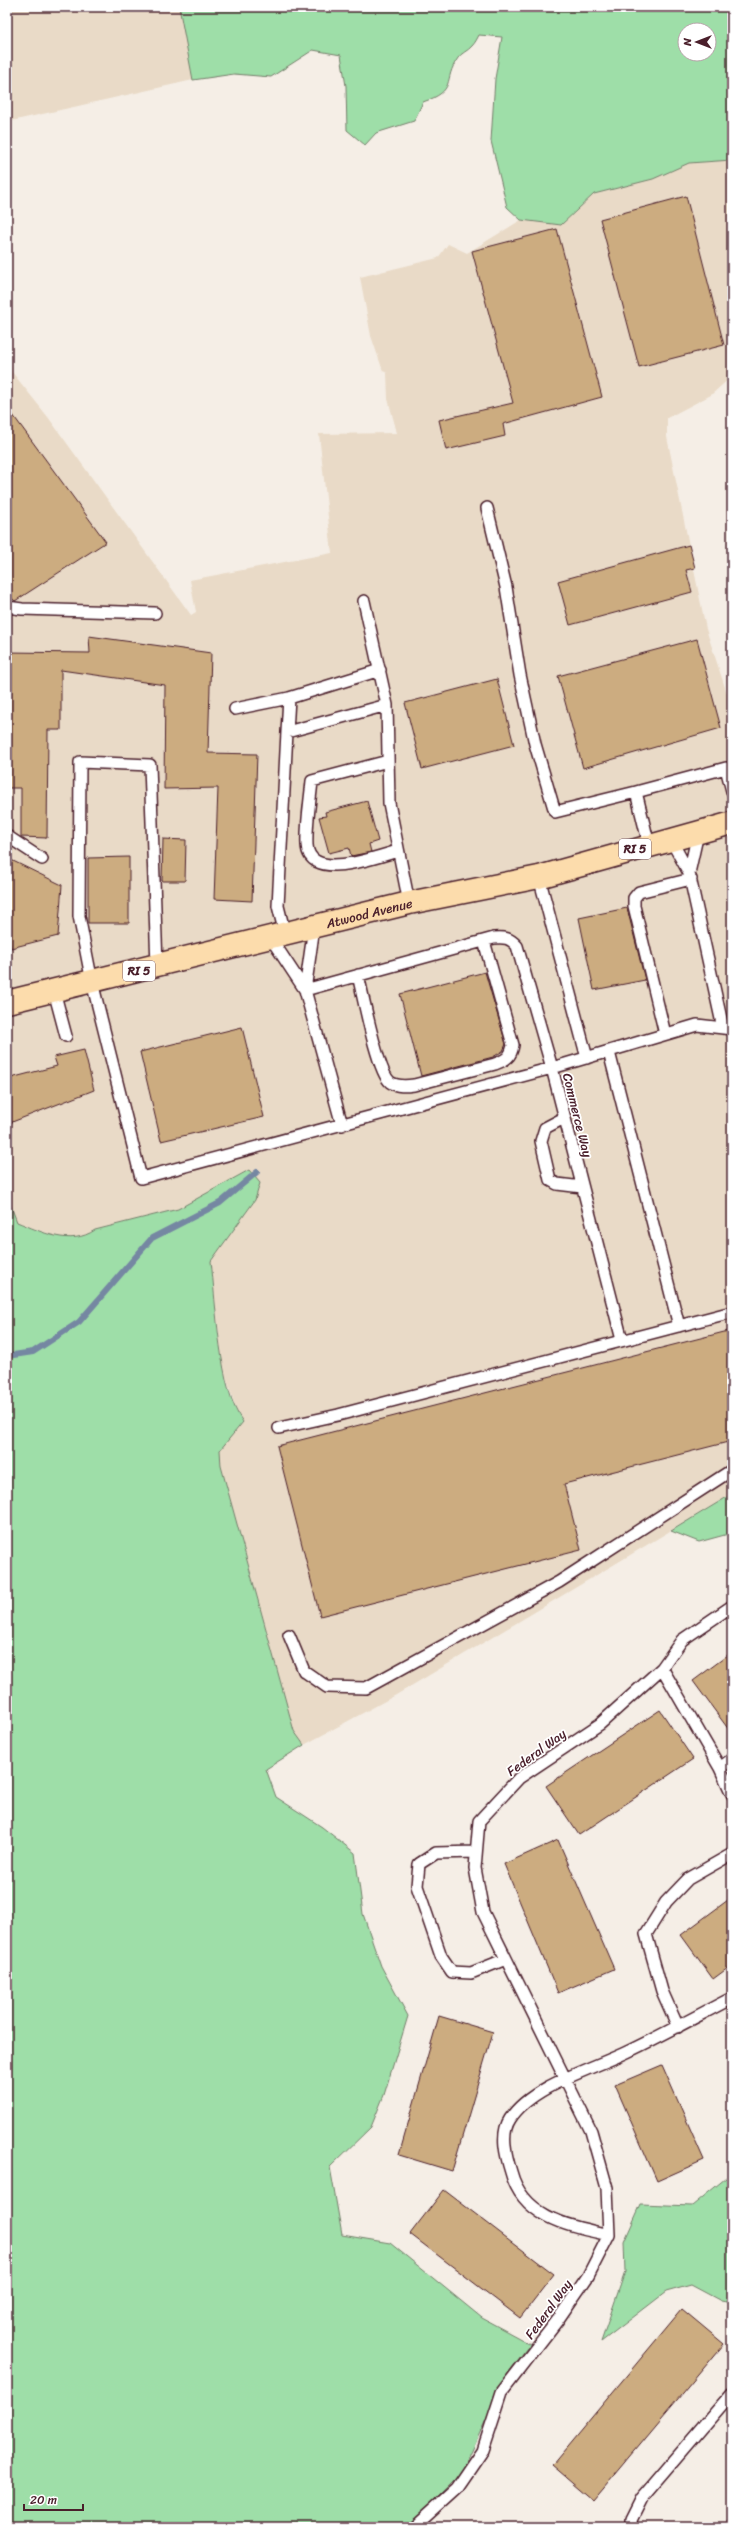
<svg xmlns="http://www.w3.org/2000/svg" width="739" height="2534" font-family="Sriracha,sans-serif">
	<rect width="100%" height="100%" fill="#f5eee6"/>
	<filter id="ink" filterUnits="userSpaceOnUse"><feTurbulence type="fractalNoise" baseFrequency=".025" numOctaves="2"/><feDisplacementMap in="SourceGraphic" scale="8" xChannelSelector="R" yChannelSelector="G"/><feConvolveMatrix kernelMatrix="1 2 1 2 8 2 1 2 1" color-interpolation-filters="sRGB"/></filter>
	<g filter="url(#ink)">
		<!-- built -->
		<path fill="#e9dac7" d="M7 7H182L193 80 7 122Z
			M732 160V376L711 395 667 418V437L706 629 732 709V1494L396 1695 304 1745 294 1731 221 1466 219 1450 243 1422 237 1413 222 1364 211 1261 255 1200 249 1170 178 1209 95 1230 87 1236 62 1239 16 1222 7 1196V346L12 372 48 417 191 615 196 612 190 580 332 553 319 434 397 433 388 399 387 373 383 371 371 336 360 277 438 258 448 244 467 253 521 220 561 225 594 194 653 179 689 163Z"/>
		<!-- green -->
		<path fill="#9edea8" stroke="#747e6a" fill-rule="evenodd" d="M179 7H732V160L689 163 653 179 594 194 561 225 521 220 507 207 491 141 495 79 502 37 479 35C477 39 475 43 472 46 468 51 461 53 458 58 442 81 458 90 423 102L414 121 376 133 365 145 347 130 346 86 341 55 313 50 271 77 234 74 193 80ZM685 30H709V54H685Z
			M249 1170 260 1183 255 1200 211 1261C216 1303 219 1390 243 1422L220 1450 221 1466 294 1731 304 1745 266 1769 276 1797 322 1827 355 1853 363 1914 381 1966 408 2016 384 2095 371 2127 330 2167 342 2235 390 2243 482 2318 530 2344 508 2373 461 2473 407 2527H7V1196L17 1222C42 1232 70 1247 95 1230L178 1209Z
			M732 1494V1533L699 1542 671 1531Z
			M732 2173V2303L721 2301 691 2285 666 2292 601 2342 625 2272 624 2242 641 2204 692 2206Z"/>
		<g fill="none" stroke-linecap="round" stroke-linejoin="round">
			<!-- stream -->
			<path stroke="#7587a2" stroke-width="6" d="M7 1356 33 1352 79 1322 152 1238 220 1203 257 1172"/>
		</g>
		<!-- building -->
		<path fill="#ccac80" stroke="#4a1f2b" d="M686 196 724 345 639 367 600 219Z
			M557 229 602 397 503 424 505 436 446 450 439 420 513 403 472 251Z
			M7 407 106 542 15 601 7 594Z
			M689 545 695 568 686 570 692 592 570 625 558 581Z
			M89 636 211 653 208 753 257 754 252 901 214 899 218 788 164 789 165 685 61 670V730H48L47 838 21 837V788H7V652L90 653Z
			M697 639 721 728 583 768 558 676Z
			M497 679 514 745 422 769 405 703Z
			M367 801 378 841 369 844 371 852 351 856 349 848 329 853 319 817 326 816 325 812Z
			M163 839 186 840 185 881H162Z
			M129 857V923H88V858Z
			M7 858 62 885 58 936 11 948 7 935Z
			M627 908 645 980 594 990 579 918Z
			M485 972 506 1044 503 1051 493 1057 421 1076 400 994Z
			M242 1027 264 1117 161 1141 140 1052Z
			M84 1050 94 1090 7 1124V1079L57 1066 54 1057Z
			M732 1330V1441L564 1484 581 1550 320 1616 277 1446Z
			M732 1652V1734L693 1681Z
			M660 1710 693 1759 579 1835 546 1786Z
			M558 1840 614 1969 558 1993 504 1864Z
			M732 1897V1965L713 1979 681 1935Z
			M439 2016 493 2032 452 2171 399 2155Z
			M662 2065 704 2160 657 2181 615 2085Z
			M444 2190 554 2274 520 2318 410 2234Z
			M682 2309 724 2344 593 2500 552 2465Z"/>
		<g fill="none" stroke-linecap="round" stroke-linejoin="round">
			<defs>
				<path id="lane" d="M487 508 506 587 520 675 535 744 555 812 636 792 649 845
					M364 601 387 705
					M7 607 22 609 155 613
					M235 709 289 698
					M287 732 289 698 380 670
					M388 761 312 781C310 802 306 825 307 845 309 883 379 856 398 851
					M636 792 726 768 732 791
					M7 836 42 859
					M671 840 689 873 723 1028
					M689 873 698 833
					M539 877 587 1058
					M285 934 278 906 287 732 387 705 389 803 409 903
					M270 937 305 990 342 1125
					M157 966 150 765 80 762 79 916 92 982 141 1178 552 1068 697 1025 732 1029
					M358 975C363 995 377 1071 390 1082 397 1087 406 1086 414 1085L495 1064C506 1060 511 1057 513 1045L484 941
					M305 990 494 938C505 937 510 938 517 946L552 1068 622 1340
					M305 990 314 927
					M54 991 66 1036
					M665 1034 634 906V898L639 892 691 879
					M609 1052 679 1326
					M564 1118 545 1128 541 1141 550 1180 557 1184 582 1187
					M279 1428 338 1415 732 1312
					M289 1635 304 1671 327 1687 366 1688 559 1582 732 1470
					M662 1668 720 1768
					M732 1759 720 1768 732 1794
					M476 1852 436 1853 419 1864 417 1886 441 1956 452 1972 471 1973 506 1959
					M678 2027 662 1991 646 1934 666 1902 688 1879 732 1854
					M609 2235C569 2226 523 2218 511 2172 506 2156 500 2134 510 2119 531 2086 592 2069 627 2052 663 2035 697 2016 732 1998
					M414 2527 457 2488 483 2450 502 2392 557 2321 588 2276 609 2235 607 2188 591 2131 483 1912 475 1868 479 1821 519 1778 600 1724 662 1668 682 1640 732 1606
					M631 2527V2520L642 2498 732 2393"/>
				<g id="primary">
					<path id="s1" d="M7 1002 409 903 539 877 732 823"/>
				</g>
			</defs>
			<!-- lane casing -->
			<use href="#lane" stroke="#4a1f2b" stroke-width="14"/>
			<!-- primary casing -->
			<use href="#primary" stroke="#4a1f2b" stroke-width="25"/>
			<!-- lane -->
			<use href="#lane" stroke="#fff" stroke-width="11"/>
			<!-- primary -->
			<use href="#primary" stroke="#fcdcac" stroke-width="22"/>
		</g>
	</g>
	<g text-anchor="middle" stroke-width="3.5" stroke-linejoin="round" paint-order="stroke">
		<!-- shield labels -->
		<g fill="#fff" stroke="#80626b" stroke-width="1">
			<rect x="619" y="839" width="32" height="20" rx="3"/>
			<rect x="123" y="961" width="32" height="20" rx="3"/>
		</g>
		<g font-size="12" font-weight="bold" fill="#4a1f2b">
			<text x="635" y="853">RI 5</text>
			<text x="139" y="975">RI 5</text>
		</g>
		<!-- street labels -->
		<g font-size="13" fill="#4a1f2b" stroke="#fff">
			<text dy="5" stroke="none"><textPath href="#s1" startOffset="373">Atwood Avenue</textPath></text>
			<text transform="translate(578 1115) rotate(76)" y="5">Commerce Way</text>
			<text transform="translate(536 1752) rotate(-36)" y="5">Federal Way</text>
			<text transform="translate(548 2309) rotate(-54)" y="5">Federal Way</text>
		</g>
	</g>
	<!-- margin -->
	<rect width="739" height="2534" fill="none" stroke="#fff" stroke-width="24"/>
	<rect x="12" y="12" width="715" height="2510" fill="none" stroke="#4a1f2b" stroke-width="1.5" filter="url(#ink)"/>
	<!-- north arrow -->
	<g transform="translate(697 42) rotate(270)"><circle r="19" fill="#ffffff" stroke="#b7a5aa"/>
	<path d="M0-3L7 15L0 10L-7 15Z" fill="#4a1f2b"/>
	<text y="-6" font-size="11" font-weight="bold" text-anchor="middle" fill="#4a1f2b">N</text>
	</g>
	<!-- scale -->
	<path d="M24 2504v6h59v-6" fill="none" stroke="#4a1f2b" stroke-width="2"/>
	<text x="30" y="2504" font-size="12" fill="#4a1f2b" stroke="#ffffff" stroke-width="3" paint-order="stroke">20 m</text>
</svg>
